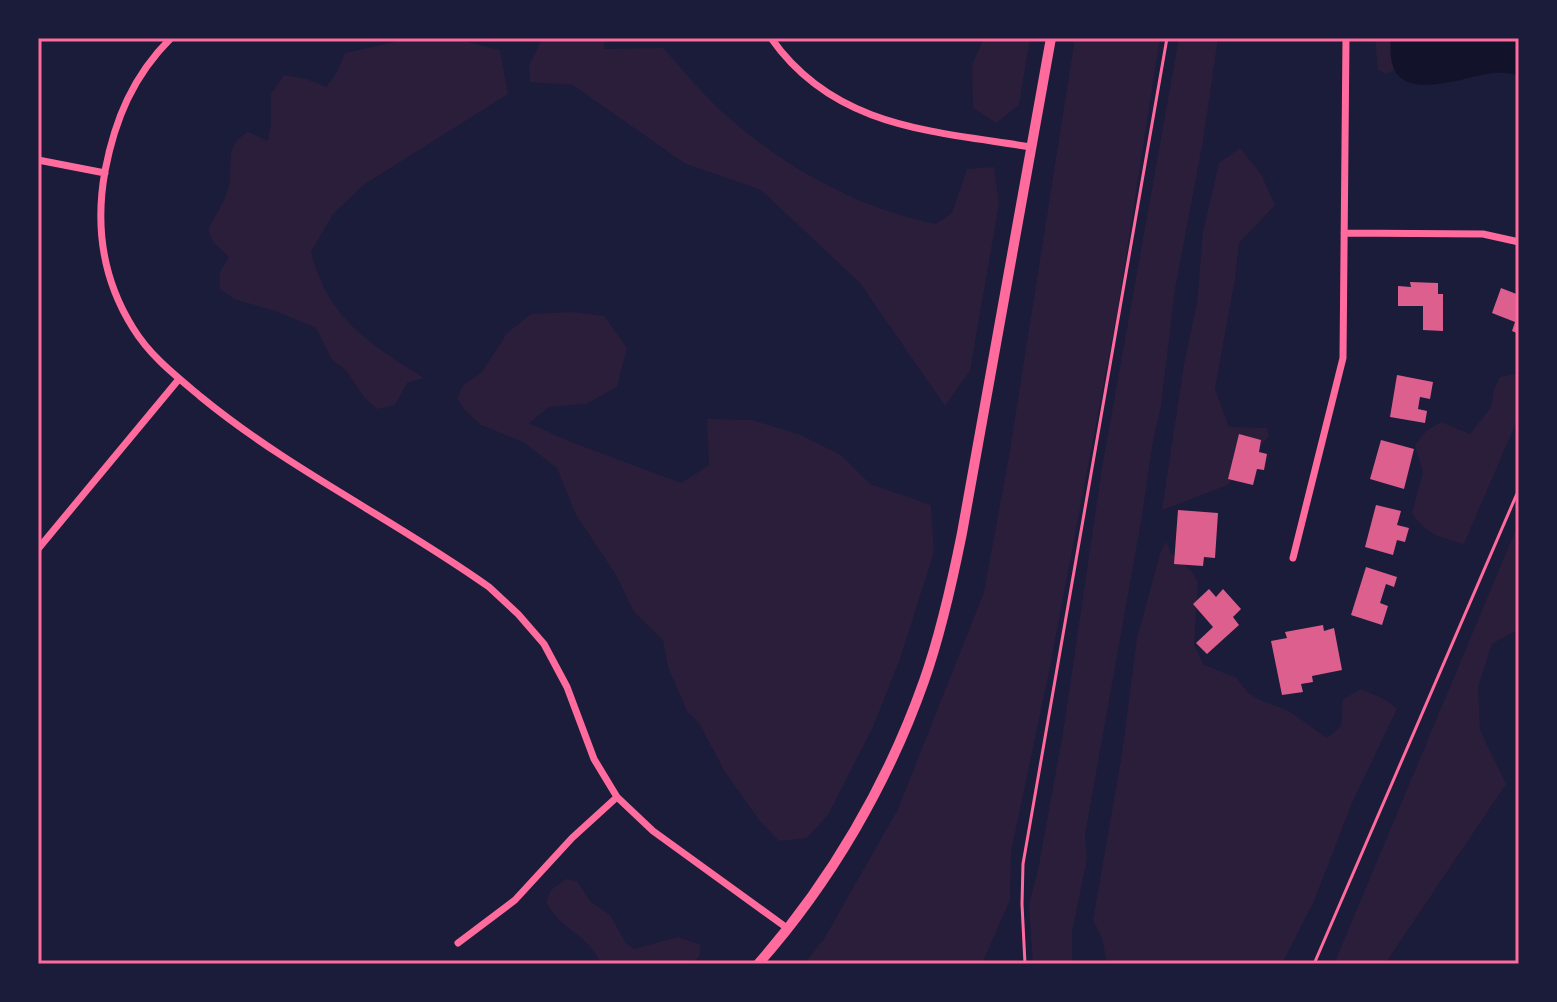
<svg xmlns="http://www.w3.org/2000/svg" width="1557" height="1002" font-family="'Space Grotesk',sans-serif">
	<rect width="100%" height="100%" fill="#1b1b3a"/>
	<!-- green -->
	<path fill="#2a1e3b" d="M402 38H464L471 43 500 50 508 94 365 184 333 214 311 252C328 319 370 344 424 378L407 383 395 405 377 409 364 397 346 370 332 360 316 328 278 312 234 299 220 289V272L229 257 213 242 208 230C214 217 224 203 228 189 235 166 222 146 248 132L268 141 271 123V94L284 75 306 79 326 87 336 74 345 53 391 43Z
		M543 38H605L604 49 663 48C681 67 698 89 717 107 778 164 854 207 936 224L952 213 967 169 994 167 999 204 970 371 945 406 860 283 761 190 684 163 573 85 530 82 529 65Z
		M984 38H1030L1019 105 996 123 973 108 972 65Z
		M1075 38H1160L1118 308 1049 672 1011 852 1010 900 982 964H804L824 939 898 809 984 592 1010 450Z
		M1179 38H1218L1203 141 1175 289 1161 406 1153 441 1141 522 1085 835 1087 859 1072 932V964H1033L1029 904 1038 870 1063 733 1102 468Z
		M1375 38H1391L1394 70 1386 74 1378 70Z
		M1240 148 1261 174 1275 205 1239 243 1235 279 1215 389 1229 427 1267 428 1269 436 1228 485 1162 510 1184 364 1197 303 1203 232 1219 163Z
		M572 312 604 316 627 348 617 387 586 404 549 407 529 423 566 440 681 483 709 465 707 419 752 420 801 435 841 455 870 484 931 505 934 552 900 659 873 727 828 815 807 838 779 841 759 820 725 772 699 723 687 711 668 667 663 640 634 612 615 573 576 515 557 468 523 442 481 425 465 410 457 399 463 385 482 372 507 333 531 314Z
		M1515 374 1519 379V416L1464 544C1442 538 1425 534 1412 513L1423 472 1415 445 1426 431 1441 422 1470 434 1491 407 1494 389 1500 377Z
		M1519 522V629L1492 644 1478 687 1480 730 1506 784 1385 964H1334Z
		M1166 541 1171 553 1191 571 1198 582 1194 645 1204 665 1237 678 1248 693 1260 700 1289 711 1327 738 1341 726 1343 699 1361 689 1386 700 1397 709 1352 803 1314 901 1282 964H1107L1102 938 1093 920 1122 754 1137 638 1160 554Z
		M566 879 577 881 590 901 610 915 626 943 634 949 678 937 701 945 699 957 690 964 600 962C587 934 561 930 546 902L551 890Z"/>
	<!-- water -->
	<path fill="#12122b" d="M1391 38H1519V75C1511 74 1502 72 1494 73 1469 75 1408 101 1394 69 1390 60 1390 47 1391 38Z"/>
	<!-- building -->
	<path fill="#dd5f8e" d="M1410 282 1438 283V294H1443V331L1423 330V306H1398V286L1411 287Z
		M1501 288 1519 295V334L1512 331 1515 322 1492 313Z
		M1397 375 1433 382 1430 399 1420 397 1418 409 1427 411 1425 423 1390 417Z
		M1239 434 1261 440 1259 452 1267 454 1264 470 1257 469 1253 485 1228 479Z
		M1381 440 1414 449 1404 489 1370 479Z
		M1376 505 1401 511 1397 525 1409 528 1405 542 1397 540 1393 555 1365 547Z
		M1178 510 1218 513 1215 558 1204 557 1203 566 1174 564Z
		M1366 567 1397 577 1394 587 1386 584 1380 603 1388 606 1382 625 1351 615Z
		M1209 589 1216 597 1223 589 1241 609 1233 617 1239 625 1207 654 1196 643 1213 627 1193 604Z
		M1323 625 1324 631 1334 628 1342 670 1312 676 1313 682 1301 684 1303 692 1282 695 1271 641 1287 638 1285 632Z"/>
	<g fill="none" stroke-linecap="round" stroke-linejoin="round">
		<!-- path -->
		<path stroke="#ff6b9d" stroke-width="3" d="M1025 964 1022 904 1023 864 1167 38
			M1314 964 1519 489"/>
		<!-- minor -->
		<path stroke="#ff6b9d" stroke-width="7" d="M171 38C133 76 115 119 105 171 95 226 103 280 133 328 150 356 176 376 201 397 290 470 395 520 489 587L518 614 544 644 567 687 594 759 617 797 653 831 787 928
			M771 38C834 128 932 131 1031 147
			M38 160 105 173
			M1344 233 1483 234 1519 242
			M38 549 179 379
			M1293 558 1343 358 1346 38
			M458 943 515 900 572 838 617 797"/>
		<!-- secondary -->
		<path stroke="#ff6b9d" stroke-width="10" d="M758 964C830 883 888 783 924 681 941 633 952 583 962 533L1051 38"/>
	</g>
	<!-- border -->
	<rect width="1557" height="1002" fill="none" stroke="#1b1b3a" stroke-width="80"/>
	<rect x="40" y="40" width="1477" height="922" fill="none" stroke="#ff6b9d" stroke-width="3"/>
</svg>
